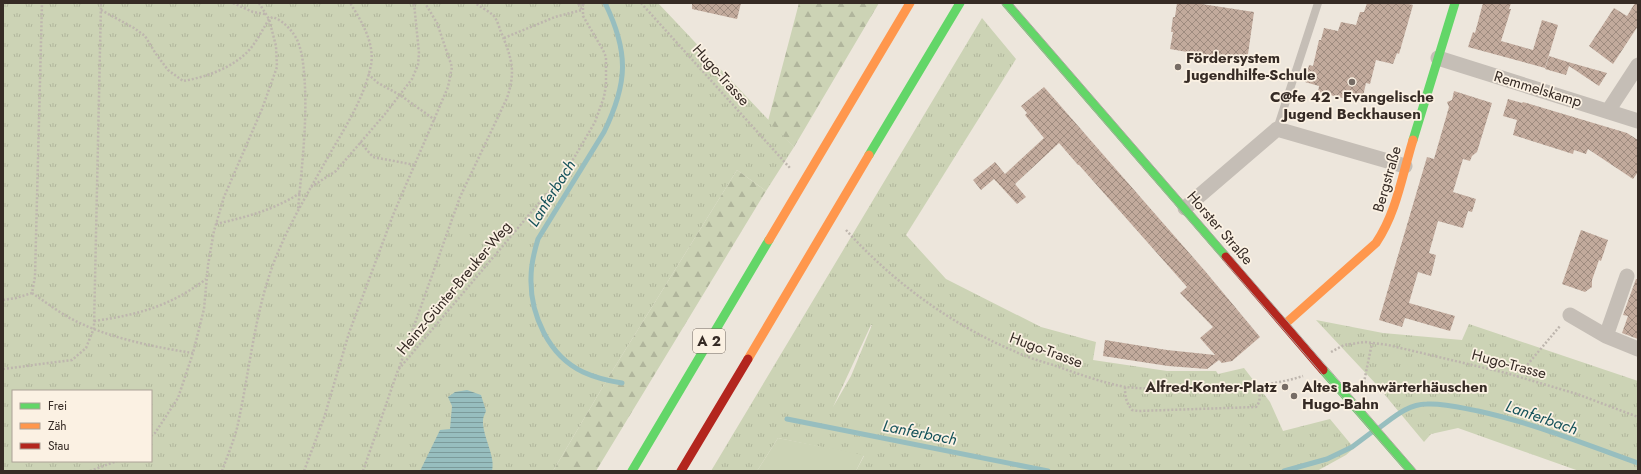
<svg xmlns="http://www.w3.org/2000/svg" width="1641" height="474" font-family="Jost,sans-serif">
	<defs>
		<pattern id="grass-tufts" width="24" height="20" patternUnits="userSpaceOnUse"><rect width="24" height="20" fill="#ccd3b5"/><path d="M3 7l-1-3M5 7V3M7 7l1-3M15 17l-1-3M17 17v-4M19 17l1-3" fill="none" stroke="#b0b59c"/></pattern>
		<pattern id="forest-firs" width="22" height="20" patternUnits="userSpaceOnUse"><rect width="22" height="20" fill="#ccd3b5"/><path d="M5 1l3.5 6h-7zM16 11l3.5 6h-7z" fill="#b0b59c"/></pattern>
		<pattern id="water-rules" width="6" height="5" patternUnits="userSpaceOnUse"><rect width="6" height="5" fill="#97bebf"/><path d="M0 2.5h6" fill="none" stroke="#7c9b9b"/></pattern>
		<pattern id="building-cross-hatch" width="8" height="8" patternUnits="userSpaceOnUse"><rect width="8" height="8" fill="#c2aa9c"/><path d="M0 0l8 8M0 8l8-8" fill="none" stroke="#9e8b7f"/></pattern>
	</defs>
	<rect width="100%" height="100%" fill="#ede6dc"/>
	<!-- grass -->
	<path fill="url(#grass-tufts)" fill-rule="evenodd" d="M3 3H658L794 147 766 191 737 170 611 373 553 471H3ZM13 391H151V461H13Z
		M982 18 1016 59 906 235 946 279 1041 327 1096 342 1093 360 1167 371H1216L1218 374 1244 368 1270 402 1283 431 1330 419 1354 448 1346 455 1317 471H856L864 456 778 438 757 471H711ZM872 325 851 376 833 407 871 325Z
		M1316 320 1383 333 1462 340 1469 324 1638 381V471H1579L1458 428 1431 434 1424 442 1375 383Z"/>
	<!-- forest -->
	<path fill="url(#forest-firs)" d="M799 3H879L794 147 768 121Z
		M737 170 766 191 596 471H553L611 373Z"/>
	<!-- green -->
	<path fill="#ccd3b5" d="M778 438 864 455 856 471H757Z"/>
	<!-- water -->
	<path fill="url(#water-rules)" d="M467 390 481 395 486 411C485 414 483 417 483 420 482 436 496 456 492 471H420L440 430 450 429 452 406 448 397 455 392Z"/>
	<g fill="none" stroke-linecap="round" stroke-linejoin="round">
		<!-- stream -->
		<path stroke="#97bebf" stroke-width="5" d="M605 3C629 52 628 83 604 132L538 239C534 252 531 265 531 278 530 315 549 356 583 372 596 378 609 381 622 383
			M787 419 1048 471
			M1379 428C1394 417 1408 404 1427 404 1444 403 1462 408 1478 411 1533 423 1585 444 1638 463
			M1284 471 1327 459 1352 447 1372 432"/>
	</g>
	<!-- building -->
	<path fill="url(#building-cross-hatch)" d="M692 3H741L737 19 692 9Z
		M1177 3H1195L1254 12 1247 61 1222 57V58L1170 49 1173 32H1171L1173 17H1175Z
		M1367 3H1404L1413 5 1399 54 1397 53 1393 64 1376 60 1370 84 1366 83 1363 96 1356 94 1354 101 1318 92 1319 86 1305 82 1309 65 1313 66 1319 40H1321L1324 28 1338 31 1341 22 1356 25 1360 12H1364Z
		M1483 3H1511L1509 9H1511L1501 41 1533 50 1542 20 1558 25 1545 68 1468 47 1473 32 1475 33Z
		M1635 3H1638V26L1613 64 1589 46 1614 8 1627 16Z
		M1549 56 1568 62 1607 73 1599 86 1569 66 1566 75 1545 69Z
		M1044 87 1205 271 1260 337 1232 361 1222 363 1219 360 1207 369 1168 366 1103 356 1105 340 1167 350 1215 355 1200 338 1213 327 1180 293 1187 287 1079 165H1078L1059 143 1015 184 1026 197 1017 204 994 179 981 190 973 180 995 162 1005 174 1044 138 1025 115 1027 113 1021 106Z
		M1454 91 1492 103 1477 152 1472 156 1470 161 1463 159 1453 192 1476 199 1472 212 1468 211 1463 228 1438 221 1429 253 1436 255 1431 276 1418 272 1409 303 1455 316 1450 331 1405 318 1402 327 1379 320 1427 157 1434 159 1449 107 1447 102 1452 100Z
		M1508 99 1522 103 1523 102 1627 133 1638 140V172L1633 179 1588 149 1586 154 1574 150 1573 154 1513 135 1517 120 1503 116Z
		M1581 230 1608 240 1601 261 1599 260 1592 280V287L1585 292 1562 284Z
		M1636 279H1638V339L1622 333 1628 316 1623 315Z"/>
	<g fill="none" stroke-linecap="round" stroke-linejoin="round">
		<!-- path -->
		<path stroke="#beb6ae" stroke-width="2.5" stroke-dasharray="2 2" stroke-linecap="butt" d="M233 3 253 12 265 14
			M641 3 790 168
			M101 10 134 28 145 36 156 54 168 70 183 81C207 77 235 67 251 48 258 39 263 29 269 19L273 17C284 21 294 32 298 42 302 52 303 62 304 72 308 118 302 164 298 210
			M504 38 555 17 582 10 578 3
			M368 74 378 83 400 95 435 120
			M360 142 373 157 415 165
			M311 187 336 171 385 114 412 79 418 65 419 53 414 3
			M216 224C246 217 274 210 300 193
			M846 230C892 281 950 324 1014 351 1028 358 1044 362 1059 367 1078 374 1107 384 1126 387 1152 390 1179 389 1205 388 1237 388 1272 386 1303 376
			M32 293C44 301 56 310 68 317 104 337 153 347 193 353
			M3 300 16 298 32 293 35 277 42 3
			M94 321C137 315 171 306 206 279
			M1331 352 1344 345 1365 342 1388 345 1506 373 1577 394 1638 417
			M399 368 460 197 507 98C516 71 512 59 501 32 499 27 497 19 493 15 488 11 481 7 475 3
			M3 369 72 360 86 348 94 328 101 3
			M1517 377 1560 326
			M1125 387C1125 397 1126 402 1132 410L1138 411 1256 407C1262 400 1259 393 1258 384
			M1363 387 1372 343
			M151 436 155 433 178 398 193 353 204 309 208 265 214 231 224 197 262 109 277 67 276 46 269 19 259 3
			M90 471 117 461
			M222 471C227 457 233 443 237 428 250 371 254 312 276 257 291 220 313 184 332 150 348 123 365 95 371 65 375 43 361 20 350 3
			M304 471 324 418 349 333 393 215 448 87 452 67 437 23 425 3
			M363 471 398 370 550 190 574 158 595 122 604 97 606 85V57L603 50 583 16V3"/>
		<!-- lane -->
		<path stroke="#c5beb6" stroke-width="8" d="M1277 129 1318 3"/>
		<!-- street -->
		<path stroke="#c5beb6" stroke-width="15" d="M1438 58 1638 121
			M1608 111 1638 65
			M1185 208 1277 129 1405 166
			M1570 315 1606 336 1638 349
			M1606 336 1627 276"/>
		<!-- fast -->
		<path stroke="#63d668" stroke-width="9" d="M1006 3 1226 257
			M1413 140 1455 3
			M869 155 960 3
			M1323 370 1411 471
			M632 471 769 240"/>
		<!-- slow -->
		<path stroke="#ff974d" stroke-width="9" d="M769 240 910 3
			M1285 324 1376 243C1397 212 1402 175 1413 140
			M748 359 869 155"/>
		<!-- jam -->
		<path stroke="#b3261e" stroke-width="9" d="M1226 257 1323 370
			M681 471 748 359"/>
		<!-- tram -->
		<path stroke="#ada6a0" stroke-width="1" d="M1001 3 1406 471
			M1012 3 1417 471"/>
	</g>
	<!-- markers -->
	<g fill="#766c65" stroke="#fbf1e3" stroke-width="1.5">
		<circle cx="1178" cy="67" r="4"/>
		<circle cx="1352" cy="82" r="4"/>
		<circle cx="1285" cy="387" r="4"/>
		<circle cx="1294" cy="396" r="4"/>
	</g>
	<g text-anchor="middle" stroke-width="3.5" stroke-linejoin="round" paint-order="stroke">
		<!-- shield labels -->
		<rect fill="#fbf1e3" stroke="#71665e" stroke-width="1" x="693" y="329" width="32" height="24" rx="3"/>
		<g font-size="14" font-weight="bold" fill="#362b25">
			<text x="709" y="346">A 2</text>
		</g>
		<!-- poi labels -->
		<g font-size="15" font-weight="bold" fill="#362b25" stroke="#fbf1e3" text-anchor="start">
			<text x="1186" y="63">Fördersystem<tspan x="1186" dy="17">Jugendhilfe-Schule</tspan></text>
			<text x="1352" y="102" text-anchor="middle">C@fe 42 - Evangelische<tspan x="1352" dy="17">Jugend Beckhausen</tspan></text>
			<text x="1277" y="392" text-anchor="end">Alfred-Konter-Platz</text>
			<text x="1302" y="392">Altes Bahnwärterhäuschen<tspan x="1302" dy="17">Hugo-Bahn</tspan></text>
		</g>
		<!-- street labels -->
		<g font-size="15" fill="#362b25" stroke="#fbf1e3">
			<text transform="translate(721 75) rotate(48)" y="5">Hugo-Trasse</text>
			<text transform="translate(1538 89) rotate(17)" y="5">Remmelskamp</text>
			<text transform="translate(1387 179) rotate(-74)" y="5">Bergstraße</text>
			<text transform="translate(1220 228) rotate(49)" y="5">Horster Straße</text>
			<text transform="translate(454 288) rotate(-50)" y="5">Heinz-Günter-Breuker-Weg</text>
			<text transform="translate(1046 350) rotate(20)" y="5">Hugo-Trasse</text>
			<text transform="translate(1509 364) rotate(15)" y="5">Hugo-Trasse</text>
		</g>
		<!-- water labels -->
		<g font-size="16" font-style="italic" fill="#16535b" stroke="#fbf1e3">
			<text transform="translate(551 193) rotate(-58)" y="6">Lanferbach</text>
			<text transform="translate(1542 417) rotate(19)" y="6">Lanferbach</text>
			<text transform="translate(920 432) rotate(11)" y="6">Lanferbach</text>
		</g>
	</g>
	<!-- border -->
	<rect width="1641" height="474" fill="none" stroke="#362b25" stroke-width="8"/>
	<!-- legend -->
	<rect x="12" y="390" width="140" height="72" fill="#fbf1e3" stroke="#aca297"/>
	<rect x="20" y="403" width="20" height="6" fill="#63d668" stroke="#aca297"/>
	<text x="48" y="410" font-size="12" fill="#362b25">Frei</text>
	<rect x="20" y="423" width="20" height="6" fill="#ff974d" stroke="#aca297"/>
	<text x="48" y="430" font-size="12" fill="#362b25">Zäh</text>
	<rect x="20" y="443" width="20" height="6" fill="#b3261e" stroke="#aca297"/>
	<text x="48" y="450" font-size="12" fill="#362b25">Stau</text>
</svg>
